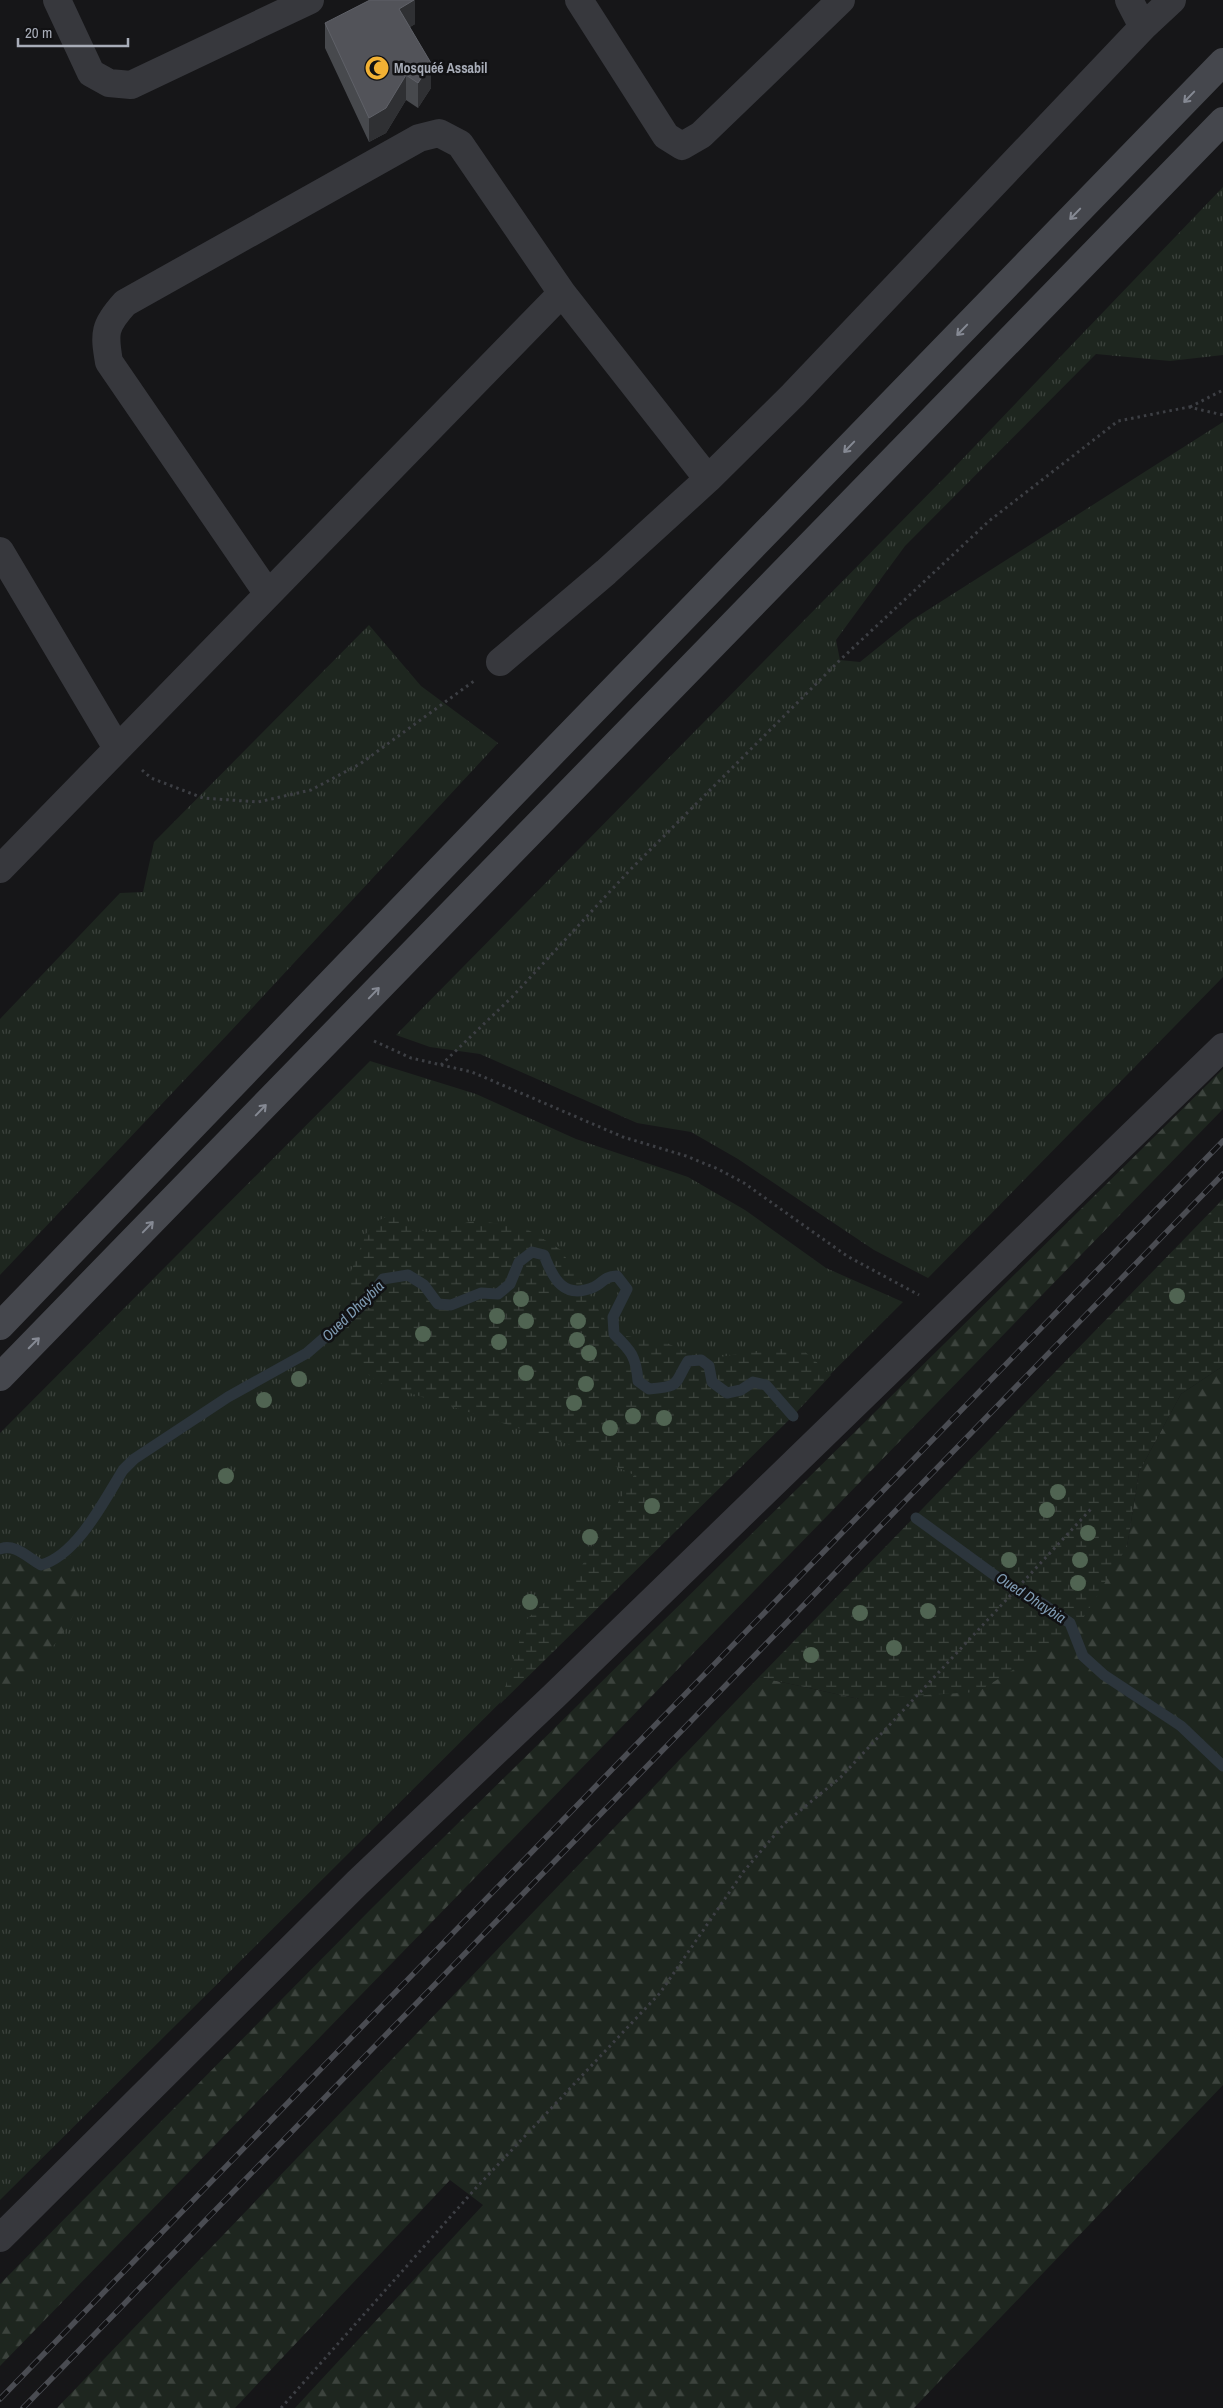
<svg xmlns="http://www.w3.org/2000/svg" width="1223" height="2408" font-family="'Archivo Narrow',sans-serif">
	<defs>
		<pattern id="grass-tufts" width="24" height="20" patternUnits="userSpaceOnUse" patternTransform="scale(1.25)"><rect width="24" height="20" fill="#1e261f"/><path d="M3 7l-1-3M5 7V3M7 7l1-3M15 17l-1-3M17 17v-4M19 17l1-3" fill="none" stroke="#3c433d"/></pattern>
		<pattern id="forest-firs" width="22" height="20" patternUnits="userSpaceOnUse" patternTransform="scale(1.25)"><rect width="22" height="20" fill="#1e261f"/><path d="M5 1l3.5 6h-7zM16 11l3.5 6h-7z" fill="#3c433d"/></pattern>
		<pattern id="wetland-marsh" width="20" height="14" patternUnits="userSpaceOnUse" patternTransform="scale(1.25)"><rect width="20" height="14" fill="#1e261f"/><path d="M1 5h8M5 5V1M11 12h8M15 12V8" fill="none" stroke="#3c433d"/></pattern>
	</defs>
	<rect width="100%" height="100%" fill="#161618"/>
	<!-- grass -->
	<path fill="url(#grass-tufts)" d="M1223 187V355L1170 361 1096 354 905 546 836 640 840 660 860 662 912 620 1223 422V977L928 1278 874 1250 738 1159 691 1132 637 1123 480 1054 430 1047 396 1035 950 472Z
		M369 625 421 686 498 743 229 1033 0 1275V1019L120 893 143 892 154 842Z
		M370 1061 476 1094 576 1139 688 1177 745 1210 826 1268 903 1302 0 2200V1433Z"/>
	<!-- forest -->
	<path fill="url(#forest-firs)" d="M1223 1069V1109L0 2366V2284L373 1907Z
		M1223 1366V2085L914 2408H295L483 2205 450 2180 235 2408H57L759 1677 859 1699 1127 1547 1139 1472 1181 1394Z
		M69 1550C74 1567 82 1589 77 1606 64 1644 29 1671 0 1695V1571L8 1564 26 1558 41 1565 54 1561Z"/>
	<!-- wetland -->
	<path fill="url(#wetland-marsh)" d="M1223 1199V1366L1181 1394 1139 1472 1127 1547 1074 1633 977 1692 859 1699 759 1677Z
		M391 1215 426 1232 474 1221 522 1226 561 1250 614 1334 667 1343 701 1360 774 1348 805 1352 831 1375 793 1416 500 1704 526 1620 580 1569 634 1475 570 1445 379 1383 323 1339 350 1301 349 1276 366 1234 375 1222Z"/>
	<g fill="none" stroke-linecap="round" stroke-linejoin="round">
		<!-- stream -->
		<path stroke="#2c353c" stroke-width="11" d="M916 1518 1015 1590 1043 1604 1070 1623 1083 1656 1104 1675 1181 1726 1223 1766
			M0 1549C15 1543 28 1558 41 1565 77 1555 104 1501 123 1470L134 1459 228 1397 307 1353 368 1300 383 1279 408 1275 424 1285 438 1304 451 1305 481 1293 498 1294 510 1284 519 1262 532 1252 544 1255C553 1279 564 1300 594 1287 605 1282 602 1277 617 1276L627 1289 613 1317 614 1334C631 1351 636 1356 638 1381L649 1389C681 1386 673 1386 688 1361L701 1360 709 1366 712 1382 727 1393 741 1390 753 1382 766 1385 793 1416"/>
		<!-- path -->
		<path stroke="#3d3f44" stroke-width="3" stroke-dasharray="2.5 4" stroke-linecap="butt" d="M1190 407 1223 390
			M142 770 151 778 203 798 258 802 311 790 360 764 474 681
			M374 1041 411 1058 472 1072 623 1137 686 1156 718 1169 744 1183 847 1256 919 1295
			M441 1065 512 997 629 871 840 660 989 521 1118 421 1189 407 1223 415
			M281 2408 475 2189 660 1993 744 1871 785 1823 841 1777 1091 1509"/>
		<!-- minor -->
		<path stroke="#37383d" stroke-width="28" d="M57 0 91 73 109 83 131 85 310 0
			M579 0 666 136 682 146 701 135 841 0
			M1129 0 1143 27
			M0 551 117 748
			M268 594 109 362C104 333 104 326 125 303L419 138 439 133 460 144 562 293 708 479
			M500 662 606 572 708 479 793 395 1143 27 1172 0
			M0 869 562 293
			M0 2238 357 1883 554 1696 1223 1047"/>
		<!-- secondary -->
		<path stroke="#45474d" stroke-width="28" d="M0 1326 552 753 1223 62
			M0 1377 1223 121"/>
		<defs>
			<path id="rail" d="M0 2399 1223 1141
				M23 2408 1223 1174"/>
		</defs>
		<!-- rail casing -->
		<use href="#rail" stroke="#4a4c52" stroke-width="5.5"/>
		<!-- rail -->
		<use href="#rail" stroke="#111113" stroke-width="4" stroke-dasharray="11" stroke-linecap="butt"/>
	</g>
	<!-- trees -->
	<g fill="#506452">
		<circle cx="1177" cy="1296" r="8"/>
		<circle cx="521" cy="1299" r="8"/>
		<circle cx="497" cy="1316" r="8"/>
		<circle cx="526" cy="1321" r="8"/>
		<circle cx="578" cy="1321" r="8"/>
		<circle cx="423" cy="1334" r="8"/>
		<circle cx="577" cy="1340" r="8"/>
		<circle cx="499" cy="1342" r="8"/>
		<circle cx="589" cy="1353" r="8"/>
		<circle cx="526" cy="1373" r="8"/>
		<circle cx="299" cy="1379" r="8"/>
		<circle cx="586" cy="1384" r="8"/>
		<circle cx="264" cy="1400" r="8"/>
		<circle cx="574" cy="1403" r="8"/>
		<circle cx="633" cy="1416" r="8"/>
		<circle cx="664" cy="1418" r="8"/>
		<circle cx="610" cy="1428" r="8"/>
		<circle cx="226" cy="1476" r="8"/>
		<circle cx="1058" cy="1492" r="8"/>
		<circle cx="652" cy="1506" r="8"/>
		<circle cx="1047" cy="1510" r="8"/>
		<circle cx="1088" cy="1533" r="8"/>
		<circle cx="590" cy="1537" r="8"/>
		<circle cx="1009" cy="1560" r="8"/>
		<circle cx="1080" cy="1560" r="8"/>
		<circle cx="1078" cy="1583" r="8"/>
		<circle cx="530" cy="1602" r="8"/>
		<circle cx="928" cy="1611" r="8"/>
		<circle cx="860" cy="1613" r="8"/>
		<circle cx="894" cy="1648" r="8"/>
		<circle cx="811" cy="1655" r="8"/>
	</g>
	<!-- wall -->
	<path fill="#47494d" d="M415 0V24L410 27 431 88 418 108 406 100 386 133 369 142 325 48V23Z"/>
	<!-- shaded-wall -->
	<path fill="#2f3033" d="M414 0H415V24L399 34V9Z
		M431 63V88L418 108V83Z
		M406 75V100L386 133 369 142V118Z"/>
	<!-- building -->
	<path fill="#525359" stroke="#5f6168" d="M370 0H414L399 9 431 63 418 83 406 75 386 108 369 118 325 23Z"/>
	<!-- one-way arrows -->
	<defs><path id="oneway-shaft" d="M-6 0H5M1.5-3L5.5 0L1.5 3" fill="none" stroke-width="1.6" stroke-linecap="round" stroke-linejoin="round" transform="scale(1.25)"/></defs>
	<g stroke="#858993">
		<use href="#oneway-shaft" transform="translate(1189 97) rotate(134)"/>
		<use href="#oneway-shaft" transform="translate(1075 214) rotate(134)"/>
		<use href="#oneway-shaft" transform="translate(962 330) rotate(134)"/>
		<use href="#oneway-shaft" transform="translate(849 447) rotate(134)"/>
		<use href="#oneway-shaft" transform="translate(374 993) rotate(-46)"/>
		<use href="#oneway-shaft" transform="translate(261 1110) rotate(-46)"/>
		<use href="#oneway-shaft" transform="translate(148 1227) rotate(-46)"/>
		<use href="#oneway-shaft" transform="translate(34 1343) rotate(-45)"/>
	</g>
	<!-- icons -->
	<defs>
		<symbol id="mosque-disc" viewBox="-11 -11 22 22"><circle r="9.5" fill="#f2b134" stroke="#111113"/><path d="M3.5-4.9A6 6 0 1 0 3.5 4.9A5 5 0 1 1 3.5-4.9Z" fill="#111"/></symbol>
	</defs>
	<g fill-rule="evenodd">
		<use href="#mosque-disc" x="363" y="54" width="28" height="28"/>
	</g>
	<g text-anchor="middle" stroke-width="5" stroke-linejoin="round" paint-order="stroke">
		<!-- poi labels -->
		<g font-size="14" font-weight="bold" fill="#a8adb8" stroke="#111113" text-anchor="start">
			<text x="394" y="73">Mosquéé Assabil</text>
		</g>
		<!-- water labels -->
		<g font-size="15" font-style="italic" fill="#7f9bb3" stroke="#111113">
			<text transform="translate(353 1311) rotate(-44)" y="5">Oued Dhaybia</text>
			<text transform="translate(1031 1598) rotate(33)" y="5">Oued Dhaybia</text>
		</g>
	</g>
	<!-- scale -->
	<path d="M18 38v8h110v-8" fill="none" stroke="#a8adb8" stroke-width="2.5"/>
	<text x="25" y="38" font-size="15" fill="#a8adb8" stroke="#111113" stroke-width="4" paint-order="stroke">20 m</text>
</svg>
